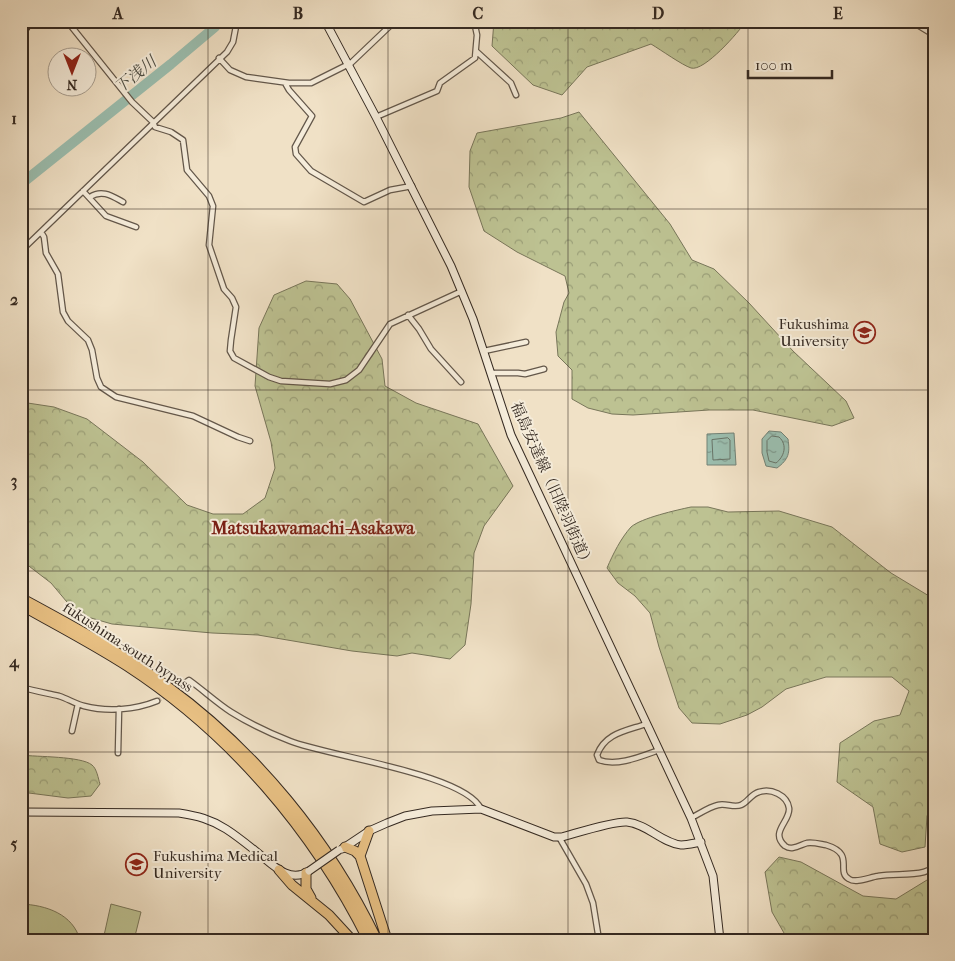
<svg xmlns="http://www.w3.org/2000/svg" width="955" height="961" font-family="'IM FELL French Canon','Noto Serif JP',serif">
	<defs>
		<pattern id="forest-crowns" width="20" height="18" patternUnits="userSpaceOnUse" patternTransform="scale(1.25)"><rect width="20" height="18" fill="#bdc292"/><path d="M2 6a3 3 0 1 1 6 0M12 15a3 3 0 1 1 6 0" fill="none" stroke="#9a9e77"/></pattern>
		<pattern id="water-ripples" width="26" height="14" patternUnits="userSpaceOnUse" patternTransform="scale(1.25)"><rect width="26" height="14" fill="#9bbeaf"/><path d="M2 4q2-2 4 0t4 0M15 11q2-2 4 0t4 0" fill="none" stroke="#7f9a8e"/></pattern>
	</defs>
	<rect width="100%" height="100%" fill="#f0e1c6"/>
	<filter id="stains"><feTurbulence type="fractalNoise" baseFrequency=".004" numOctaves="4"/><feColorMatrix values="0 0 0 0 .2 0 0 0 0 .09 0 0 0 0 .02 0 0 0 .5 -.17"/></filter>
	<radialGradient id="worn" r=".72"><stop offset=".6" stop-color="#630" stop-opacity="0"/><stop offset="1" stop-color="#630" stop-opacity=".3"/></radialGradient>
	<!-- forest -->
	<path fill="url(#forest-crowns)" stroke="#78765a" d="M494 21H604L616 28 637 21H746C739 32 704 72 691 68 682 65 661 50 651 44L587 67 562 95 533 85 492 46Z
		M579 112 670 224 692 260 714 269 749 303 793 351 846 401 854 418 832 426 753 410H709L633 415 612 414 588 408 572 399V370L558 356 556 332 564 302 569 293 565 276 517 252 484 231 469 187 470 151 477 133 561 118Z
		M306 281 337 284 350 299 382 359 385 386 416 403 478 424 513 486 484 526 474 553 471 604 465 645 450 659 412 653 397 656 352 651 258 635 212 633 112 624 77 614 51 583 21 560V402L54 407 87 419 143 462 187 505 213 514H243L265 498 275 468 271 442 255 386 259 328 274 295Z
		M691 507H708L728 512 779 511 832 527 891 573 934 599V801L927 816 925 847 902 852 880 844 873 807 837 782 840 743 874 721 900 715 909 691 892 677H826L786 689 762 707 747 715 720 724 692 723 679 708 659 647 650 613 635 596 618 583 607 568C613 554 621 538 631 527 641 518 677 510 691 507Z
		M21 755C37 757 81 756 92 765 97 769 98 778 100 784L91 796 68 798 21 792Z
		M779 857 801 862 863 896 896 899 927 880H934V940H788L772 912 765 872Z"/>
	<!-- garden -->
	<path fill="#bdc292" stroke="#78765a" d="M21 904C46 905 73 914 80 940H21Z
		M111 904 141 912 134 940H103Z"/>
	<!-- water -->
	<path fill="url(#water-ripples)" stroke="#728276" d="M769 431 781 432 788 439C790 453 789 459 777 468L766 466 762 453V439Z
		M734 433 736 465H707V434Z"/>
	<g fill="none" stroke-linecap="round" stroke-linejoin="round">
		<!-- shore -->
		<path stroke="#687468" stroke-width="1" d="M772 436 779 437C788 445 784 457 776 463L769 461 767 452V441Z
			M728 438 730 440V459L713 460 712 440Z"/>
		<!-- river -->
		<path stroke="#9bbeaf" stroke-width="10" d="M21 184 171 64 215 27 218 21"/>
		<!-- street-tunnel -->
		<path stroke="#cabca5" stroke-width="4.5" stroke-dasharray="4.5 2" stroke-linecap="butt" d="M157 701 181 686"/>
		<defs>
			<path id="street" d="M67 21 132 102 153 122 155 127 171 132 183 140 187 170 209 196 213 206 209 245 224 289 232 298 236 307 231 340 230 351 234 358 269 377 281 381 330 384 346 380 359 370 390 324 462 291
				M911 21 934 35
				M477 52 511 83 516 95
				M219 58 230 70 246 77 289 83H311L351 63 394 22
				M285 83 289 90 312 116 295 147 296 154 311 171 364 202 390 190 412 186
				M376 117 437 91 440 83 475 58 477 35 474 21
				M83 191 106 216 136 227
				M90 197C102 189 112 196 123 202
				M41 232 44 237 46 253 58 274 63 312 68 321 88 340 92 350 97 378 101 387 116 397 193 416 238 437 250 441
				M21 251 227 52 233 42 237 21
				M408 315 419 329 431 349 461 382
				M484 351 526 342
				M491 373H518L525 374 544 369
				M181 686 189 680C203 690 217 703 231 712 247 722 272 734 290 741 327 756 466 774 481 809
				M21 687C34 691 46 693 59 696 68 699 76 704 84 706 107 712 135 710 157 701
				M21 704 26 688
				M646 724C626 731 605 733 597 755L599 760C617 767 642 756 659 750
				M72 731 78 704
				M118 753 119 709
				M691 818C699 814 709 807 718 805 726 803 734 808 741 805 748 802 751 794 759 792 771 788 787 795 789 808 791 821 769 832 785 846 792 851 800 845 807 843 813 842 820 844 826 845 856 854 835 871 849 879 856 884 870 877 878 876 893 873 909 876 924 872 928 871 931 869 934 866
				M559 837 586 884 593 903 599 940"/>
			<path id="secondary" d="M325 21 376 117 451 266 473 319 511 435 691 818 713 876 720 940
				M21 35 30 21
				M21 812 179 813C198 816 210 819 226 829 237 836 248 845 258 853 272 864 289 884 309 871
				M342 849 369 831 387 823 405 816 432 811 481 809 554 837H562C577 833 613 821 627 822 647 824 662 843 681 845 687 845 695 843 701 842"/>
			<path id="highway" d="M21 598C71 625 121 652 167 686 256 751 329 840 377 940
				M21 605C56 625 93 644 127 666 230 733 313 830 368 940
				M345 847 355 851 360 856 387 940
				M360 856 369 831
				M279 870 292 885 329 915 352 940
				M306 873V889L311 898"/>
		</defs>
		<!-- street casing -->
		<use href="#street" stroke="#63574a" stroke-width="7"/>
		<!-- secondary casing -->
		<use href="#secondary" stroke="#342921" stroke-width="9"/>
		<!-- highway casing -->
		<use href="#highway" stroke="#342921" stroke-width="11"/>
		<!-- street -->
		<use href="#street" stroke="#f5ecda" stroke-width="4.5"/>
		<!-- secondary -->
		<use href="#secondary" stroke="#f5ecda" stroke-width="7"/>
		<!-- highway -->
		<use href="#highway" stroke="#e8c083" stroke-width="9"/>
		<defs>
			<path id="secondary-bridge" d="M309 871 339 850"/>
		</defs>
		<!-- secondary-bridge casing -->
		<use href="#secondary-bridge" stroke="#342921" stroke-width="9" stroke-linecap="butt"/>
		<!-- secondary-bridge -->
		<use href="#secondary-bridge" stroke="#f5ecda" stroke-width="7"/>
	</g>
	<!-- grid -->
	<path fill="none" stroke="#342921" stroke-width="1" stroke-opacity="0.55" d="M208 21V940M388 21V940M568 21V940M748 21V940M21 209H934M21 390H934M21 571H934M21 752H934"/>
	<!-- icons -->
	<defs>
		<symbol id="university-ring" viewBox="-11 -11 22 22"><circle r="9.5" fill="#f5ecda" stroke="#8f2418" stroke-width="1.5"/><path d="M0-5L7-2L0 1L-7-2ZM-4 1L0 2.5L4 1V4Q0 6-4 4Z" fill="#8f2418"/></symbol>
	</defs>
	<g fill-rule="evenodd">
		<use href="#university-ring" x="852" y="320" width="25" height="25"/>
		<use href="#university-ring" x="124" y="852" width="25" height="25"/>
	</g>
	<g text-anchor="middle" stroke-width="4" stroke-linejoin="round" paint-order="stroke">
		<!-- poi labels -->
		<g font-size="15" fill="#342921" stroke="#f5ecda" text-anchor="end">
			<text x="849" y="329">Fukushima<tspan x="849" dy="17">University</tspan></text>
			<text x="153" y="861" text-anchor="start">Fukushima Medical<tspan x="153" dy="17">University</tspan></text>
		</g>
		<!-- street labels -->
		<g font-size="15" fill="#342921" stroke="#f5ecda">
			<text transform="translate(552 485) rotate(66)" y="5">福島安達線（旧陸羽街道）</text>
			<text transform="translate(128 647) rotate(33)" y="5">fukushima-south bypass</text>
		</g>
		<!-- water labels -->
		<g font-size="16" font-style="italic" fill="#4e4e44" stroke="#f5ecda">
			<text transform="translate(135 74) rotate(-39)" y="6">下浅川</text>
		</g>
		<!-- quarter labels -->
		<g font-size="18" font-weight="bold" fill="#7a1f14" stroke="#f5ecda">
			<text x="313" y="534">Matsukawamachi-Asakawa</text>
		</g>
	</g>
	<!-- margin -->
	<rect width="955" height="961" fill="none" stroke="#f0e1c6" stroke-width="55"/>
	<!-- north arrow -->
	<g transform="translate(72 72) rotate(180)"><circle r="24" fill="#f5ecda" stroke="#a89e90"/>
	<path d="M0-4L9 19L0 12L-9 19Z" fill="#8f2418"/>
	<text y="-8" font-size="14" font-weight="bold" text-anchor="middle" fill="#342921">N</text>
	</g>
	<!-- scale -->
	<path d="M748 70v8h84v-8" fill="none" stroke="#342921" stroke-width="2.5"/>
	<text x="755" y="70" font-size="15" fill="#342921" stroke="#f5ecda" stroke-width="4" paint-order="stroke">100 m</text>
	<rect x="28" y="28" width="900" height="906" fill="none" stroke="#342921" stroke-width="2"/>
	<g font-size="16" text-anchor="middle" font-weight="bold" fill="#342921">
		<text x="118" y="19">A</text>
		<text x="298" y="19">B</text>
		<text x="478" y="19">C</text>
		<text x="658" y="19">D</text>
		<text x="838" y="19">E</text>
		<text x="14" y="124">1</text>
		<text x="14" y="305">2</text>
		<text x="14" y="486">3</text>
		<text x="14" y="667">4</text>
		<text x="14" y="849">5</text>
	</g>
	<rect width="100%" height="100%" filter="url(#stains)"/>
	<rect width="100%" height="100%" fill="url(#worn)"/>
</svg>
